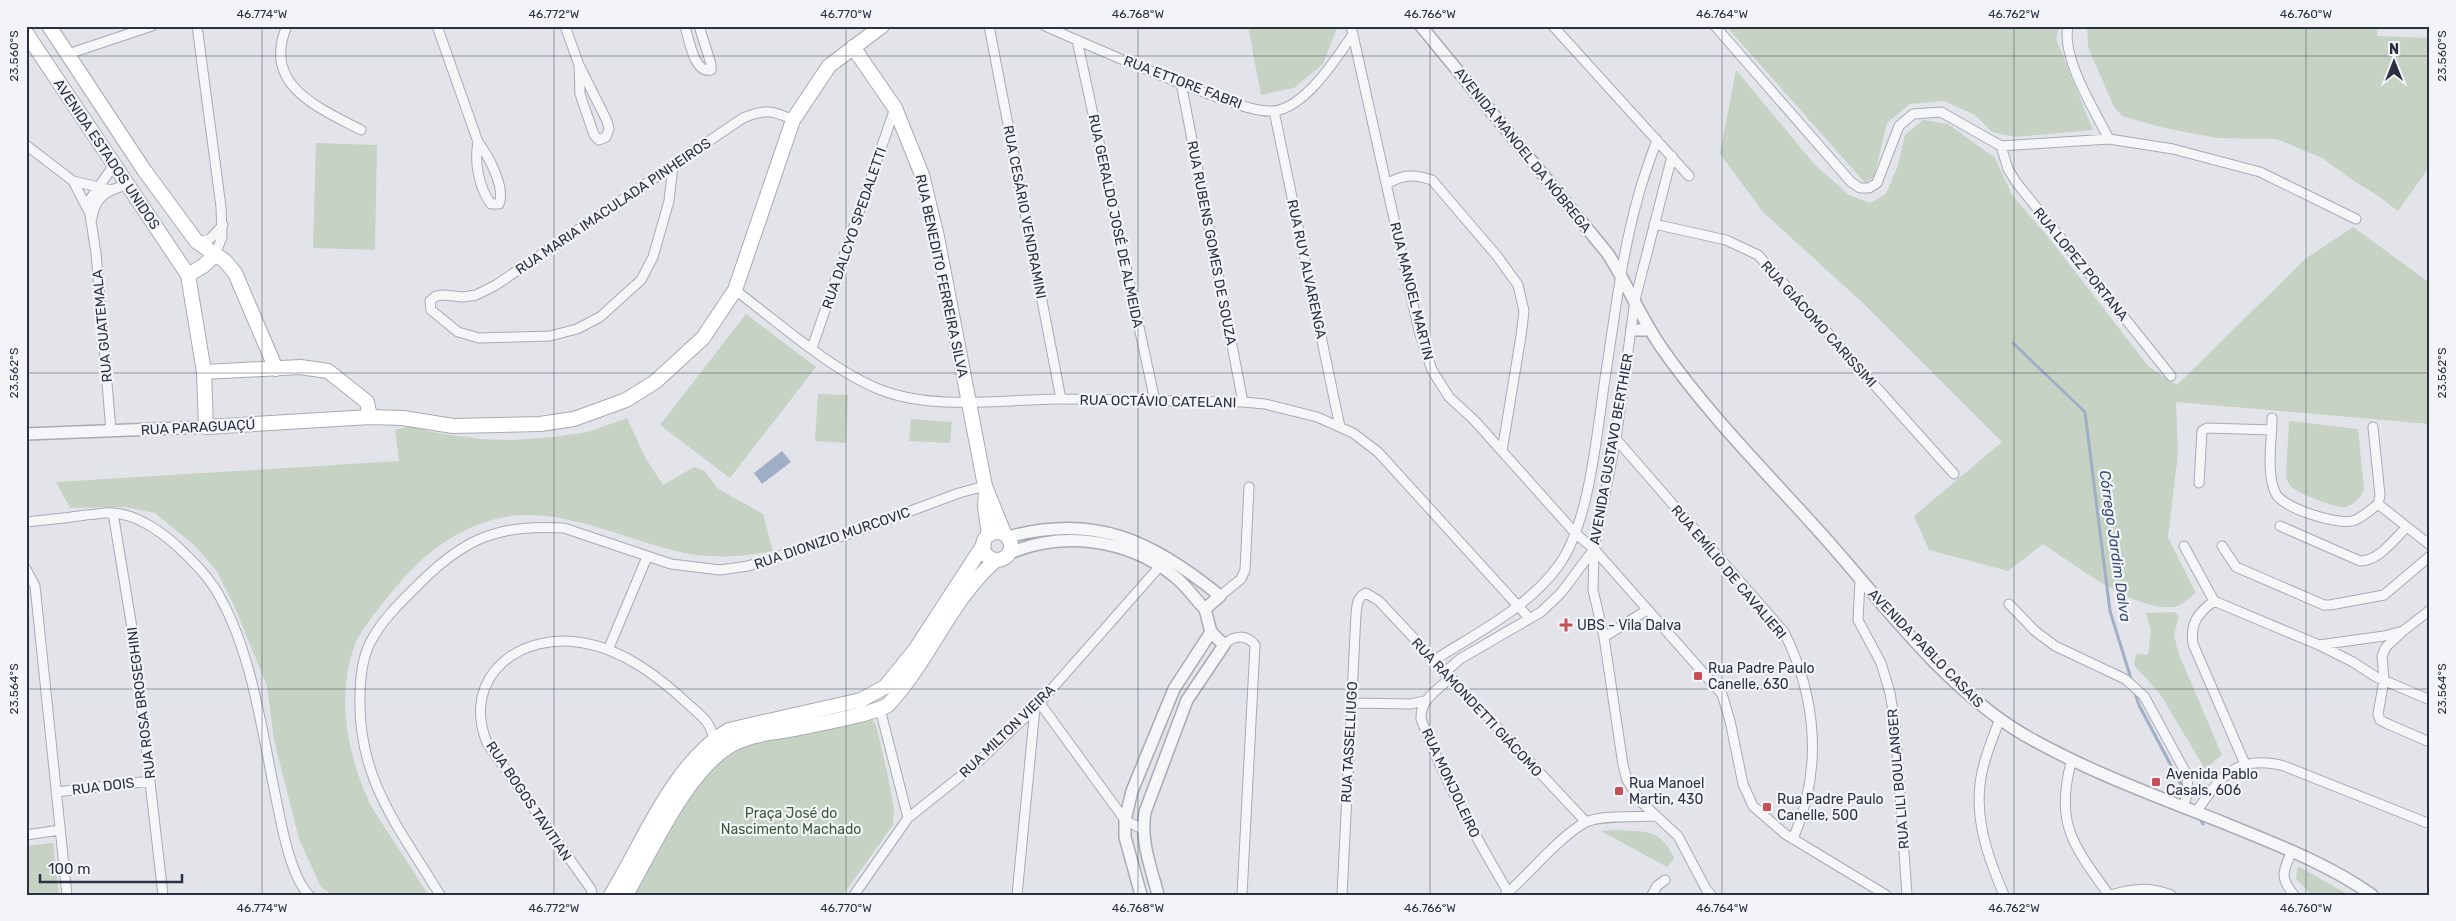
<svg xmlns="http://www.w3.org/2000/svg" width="2456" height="921" font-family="Rubik,sans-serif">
	<rect width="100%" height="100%" fill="#e2e4ea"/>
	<!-- green -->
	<path fill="#c6d3c4" d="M1248 26H1337V28L1323 64 1294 88 1261 95Z
		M1726 26H2059L2056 39 2093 130 2015 137 1992 132 1975 115 1944 101 1910 104 1887 123 1874 177 1865 183Z
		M2087 26H2378L2377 36 2430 38V166L2398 211 2377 195 2354 181 2322 158 2277 139 2217 138 2164 128 2122 116 2114 107 2088 47Z
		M1736 70 1814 164 1849 195 1870 203 1886 194 1898 165 1905 135 1923 120 1948 124 1995 158 2012 195 2049 238 2149 367 2177 385 2305 259 2353 227 2430 283V424L2176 402 2178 454 2168 537 2196 593C2190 597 2181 606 2174 607 2135 612 2075 565 2043 544L2008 571 1929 550 1914 516 2002 442 1865 305 1763 212 1720 154Z
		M316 143 377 145 375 250 313 248Z
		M746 314 816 367 730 478 660 425Z
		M818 394 848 395 846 443 815 441Z
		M627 418 645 457 663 485 694 467 705 471 717 488 763 514 773 551C740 558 705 559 672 550 625 538 578 516 529 515 484 514 439 540 409 572 397 585 360 630 355 644 336 697 347 752 369 802 374 812 381 821 387 831 401 852 415 873 428 895H332L321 887 299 839 274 740 267 686 233 603 216 570 195 546 155 513 125 507 70 508 56 482 399 461 395 430 409 426 437 433 481 439 513 440 553 437 588 432Z
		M911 419 952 422 950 443 909 441Z
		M2289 421 2358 429 2364 489C2363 496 2352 506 2345 507 2335 508 2297 493 2290 486L2286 477Z
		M2174 612 2179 616 2174 635 2178 652 2222 755 2205 769 2160 694 2134 665 2136 654 2148 655 2151 632 2146 613Z
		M869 715 876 725 887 772 894 809 893 825 843 895H631L690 792 706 769 735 747Z
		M1616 830C1646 832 1660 828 1674 858L1667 867 1601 831Z
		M53 843 59 895H26V846Z
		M2298 866 2347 894 2348 895H2312L2296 879Z"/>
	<!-- water -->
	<path fill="#a0afc7" d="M782 451 791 462 762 484 754 473Z"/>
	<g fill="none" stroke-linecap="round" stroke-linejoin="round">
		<!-- stream -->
		<path stroke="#a0afc7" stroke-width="3" d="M2013 343 2085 412 2110 611 2132 682
			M2134 690 2139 705 2185 792
			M2199 817 2203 824"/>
		<defs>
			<path id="minor" d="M197 26 221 207 222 237 215 255
				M287 26C261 85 319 108 361 130
				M437 26 478 142C488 155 506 188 499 204H491C479 188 474 162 478 142
				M565 26 579 65 607 121 609 129 606 137 599 140 594 135 580 94 579 65
				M685 26C689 39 694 74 711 70V64L699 26
				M989 26 1061 399
				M1045 26C1101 51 1157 75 1214 96 1232 102 1254 112 1273 111 1304 109 1337 58 1353 34
				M1351 26 1419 331 1432 370 1449 397 1475 421 1576 534 1594 549 1722 694 1730 721 1743 784 1753 806 1785 834 1886 895
				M1553 26 1689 176
				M1715 26 1851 182 1860 188H1869L1877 183 1899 126 1913 114 1941 112 2001 146 2109 139 2173 149 2260 172 2356 219
				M2068 26C2061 58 2095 111 2109 139
				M1077 40 1155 401
				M68 54 152 26
				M1181 83 1243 402
				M1274 111 1340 427
				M26 145 73 181 111 190
				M2001 146 2008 169 2016 182 2171 376
				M673 166 669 201 653 257 641 280 600 317 577 329 550 336 479 338 458 332 431 310 430 301 436 296 444 295 463 297 476 295 496 285 743 118C764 109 773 110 793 120
				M73 181 88 210
				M1387 184C1403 174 1415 174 1432 180L1497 256 1518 285 1524 311 1521 336 1502 451
				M92 218C95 197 108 189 128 185
				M1654 224 1726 240 1758 255 1954 474
				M197 242 210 239 223 225
				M735 290C778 322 832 371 881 390 935 411 1005 399 1062 399 1122 399 1183 402 1243 402L1265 404 1317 417 1353 433 1378 452 1529 618
				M812 348 895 108
				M2272 418C2272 441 2266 471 2275 492 2281 508 2337 525 2352 521 2361 519 2370 510 2378 504L2380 495 2373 427
				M111 431 96 253 88 202 114 165
				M1616 439 1784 632C1817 698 1823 770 1793 839
				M2199 483 2202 431 2207 428 2272 430
				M2378 504 2430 545
				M113 513 133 634 163 895
				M26 522C46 520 66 518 86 515 95 515 104 512 113 513 136 514 162 532 178 547 191 559 204 572 214 587 252 647 262 733 277 803 282 828 291 877 309 895
				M2280 526 2360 561C2379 561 2394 539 2407 527
				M2184 546 2214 601 2319 645 2353 662 2376 677 2430 700
				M2222 546 2236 567 2324 605H2330L2384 595 2430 556
				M1594 550 1593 590 1604 637 1623 765 1627 780 1640 801 1678 836 1706 889 1711 895
				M26 569 35 586 67 895
				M1860 581 1858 620 1881 663 1890 693 1895 724 1907 895
				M1220 596 1241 579 1245 570 1249 487
				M2214 601C2198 613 2190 623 2193 644L2245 764
				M2009 604 2035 631 2055 646 2125 679 2144 696 2187 775 2188 792 2183 807
				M2403 631 2430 610
				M1604 637 1647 610
				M1224 645C1233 635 1246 634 1255 645L1242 895
				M2319 645 2384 636 2403 631 2386 647 2382 656 2384 680 2378 714 2380 720 2388 724 2427 741
				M608 650 647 557
				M1433 661C1476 633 1528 608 1559 565 1591 520 1597 428 1606 372 1615 314 1622 254 1638 197 1643 178 1650 159 1657 140
				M1444 673 1460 659 1541 612 1561 593 1594 549 1616 439 1635 300 1672 156
				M1449 679C1436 691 1420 700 1421 719 1444 780 1475 836 1508 892
				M1039 702 1125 820 1142 829
				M1351 703 1411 704 1424 701
				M880 709 908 818
				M1999 721C1994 735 1988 749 1984 764 1971 810 1986 853 2004 895
				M2072 759C2054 823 2073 845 2109 895
				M56 792 150 781
				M2196 812C2221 776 2236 754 2284 766L2430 824
				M26 835 60 830
				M2292 851C2283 871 2279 877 2294 895
				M440 895C400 829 358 780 360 698 360 680 362 659 370 643 382 619 403 600 421 582 466 537 501 524 564 528L671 564 720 570 748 566 846 535 959 493 985 486
				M592 895 591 889 487 743C460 675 522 631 584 643 624 650 659 677 688 704 699 714 713 723 713 740
				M854 895 908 818 977 763 1035 708 1160 566
				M1017 895 1035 708
				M1342 895 1356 614C1357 605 1357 597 1366 593L1379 601 1586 822
				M1505 895C1527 876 1562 834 1586 822 1602 815 1636 817 1655 816
				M1652 895 1657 886 1665 880
				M2111 895C2132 888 2150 887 2171 895"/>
			<path id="tertiary" d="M1421 26 1608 254C1627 284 1641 318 1661 347 1709 416 1770 476 1826 539 1888 609 1952 697 2035 741 2095 774 2161 798 2224 823 2275 844 2327 863 2372 895
				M1632 330H1649
				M26 434 206 427
				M1008 537C1095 513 1153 541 1220 596L1205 609 1211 632 1224 645 1187 700 1145 812C1140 841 1151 867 1158 895
				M1008 554C1062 530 1128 539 1174 576 1186 585 1194 598 1205 609
				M1141 895 1125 837V820L1132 791 1174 689 1211 632"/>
			<path id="secondary" d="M49 26 144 170 197 242 225 261 235 273 276 369
				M26 33 188 275 204 372 206 427 370 417 403 418 453 426 540 424 574 419 626 400 655 382 703 338 735 290 793 120 829 66 882 26
				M853 47 895 108 922 175 937 237 985 486 1004 533
				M188 275 203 266 215 255
				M204 372 300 367 328 371 367 402 370 417
				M986 491 985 507 989 535
				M983 546a14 14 0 1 1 28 0a14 14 0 1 1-28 0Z
				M611 895C644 841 673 763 729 730L861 700 885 687 915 650 984 544
				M626 895C652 850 688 768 733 744 750 735 770 733 789 730 813 725 868 716 888 705 930 660 950 600 996 560"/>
		</defs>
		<!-- minor casing -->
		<use href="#minor" stroke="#a7abb4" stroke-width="11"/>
		<!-- tertiary casing -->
		<use href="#tertiary" stroke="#a7abb4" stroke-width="14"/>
		<!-- secondary casing -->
		<use href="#secondary" stroke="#a7abb4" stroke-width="16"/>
		<!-- minor -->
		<use href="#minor" stroke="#f5f6f8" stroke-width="9"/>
		<!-- tertiary -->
		<use href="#tertiary" stroke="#f5f6f8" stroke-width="11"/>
		<!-- secondary -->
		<use href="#secondary" stroke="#fff" stroke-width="14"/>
	</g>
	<!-- ticks -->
	<path fill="none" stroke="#2b3141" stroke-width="1" stroke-opacity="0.45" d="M262 26V895M554 26V895M846 26V895M1138 26V895M1430 26V895M1722 26V895M2014 26V895M2306 26V895M26 56H2430M26 373H2430M26 689H2430"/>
	<!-- markers -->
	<g fill="#c65055" stroke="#f2f4f7" stroke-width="2">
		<path d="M1563.5 617.5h5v5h5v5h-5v5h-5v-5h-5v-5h5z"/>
		<rect x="1693" y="671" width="10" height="10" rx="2.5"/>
		<rect x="2151" y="777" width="10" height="10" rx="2.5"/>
		<rect x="1614" y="786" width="10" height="10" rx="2.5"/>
		<rect x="1762" y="802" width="10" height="10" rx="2.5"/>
	</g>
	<g text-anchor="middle" stroke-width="4.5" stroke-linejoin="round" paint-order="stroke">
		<!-- street labels -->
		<g font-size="14" fill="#2b3141" stroke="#f2f4f7">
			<text transform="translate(1183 82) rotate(21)" y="5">RUA ETTORE FABRI</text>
			<text transform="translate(1523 150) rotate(51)" y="5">AVENIDA MANOEL DA NÓBREGA</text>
			<text transform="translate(107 154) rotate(56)" y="5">AVENIDA ESTADOS UNIDOS</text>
			<text transform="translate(613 206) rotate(-34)" y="5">RUA MARIA IMACULADA PINHEIROS</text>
			<text transform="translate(1025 212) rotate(79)" y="5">RUA CESÁRIO VENDRAMINI</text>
			<text transform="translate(1116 221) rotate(78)" y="5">RUA GERALDO JOSÉ DE ALMEIDA</text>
			<text transform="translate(854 228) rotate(-71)" y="5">RUA DALCYO SPEDALETTI</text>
			<text transform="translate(1212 243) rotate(79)" y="5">RUA RUBENS GOMES DE SOUZA</text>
			<text transform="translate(2081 264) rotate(51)" y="5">RUA LOPEZ PORTANA</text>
			<text transform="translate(1307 269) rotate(78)" y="5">RUA RUY ALVARENGA</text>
			<text transform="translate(942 276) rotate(78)" y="5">RUA BENEDITO FERREIRA SILVA</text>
			<text transform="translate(1412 291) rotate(76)" y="5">RUA MANOEL MARTIN</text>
			<text transform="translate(1819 324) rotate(48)" y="5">RUA GIÁCOMO CARISSIMI</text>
			<text transform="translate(102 326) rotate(-95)" y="5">RUA GUATEMALA</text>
			<text transform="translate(1158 401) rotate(1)" y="5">RUA OCTÁVIO CATELANI</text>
			<text transform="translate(198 427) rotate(-3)" y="5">RUA PARAGUAÇÚ</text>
			<text transform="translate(1611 449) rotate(-80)" y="5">AVENIDA GUSTAVO BERTHIER</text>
			<text transform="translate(832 538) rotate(-19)" y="5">RUA DIONIZIO MURCOVIC</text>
			<text transform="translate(1729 572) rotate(50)" y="5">RUA EMÍLIO DE CAVALIERI</text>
			<text transform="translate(1926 648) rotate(46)" y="5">AVENIDA PABLO CASAIS</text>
			<text transform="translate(141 703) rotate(-97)" y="5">RUA ROSA BROSEGHINI</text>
			<text transform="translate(1477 707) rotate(47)" y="5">RUA RAMONDETTI GIÁCOMO</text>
			<text transform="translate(1007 731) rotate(-44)" y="5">RUA MILTON VIEIRA</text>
			<text transform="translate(1349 742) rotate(-87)" y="5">RUA TASSELLIUGO</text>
			<text transform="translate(1898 779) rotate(-95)" y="5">RUA LILI BOULANGER</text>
			<text transform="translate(1451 783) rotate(65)" y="5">RUA MONJOLEIRO</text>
			<text transform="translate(103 786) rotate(-7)" y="5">RUA DOIS</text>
			<text transform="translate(529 801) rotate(56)" y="5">RUA BOGOS TAVITIAN</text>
		</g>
		<!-- poi labels -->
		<g font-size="14" fill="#2b3141" stroke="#f2f4f7" text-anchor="start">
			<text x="1577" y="630">UBS - Vila Dalva</text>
			<text x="1708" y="673">Rua Padre Paulo<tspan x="1708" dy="16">Canelle, 630</tspan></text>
			<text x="2166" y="779">Avenida Pablo<tspan x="2166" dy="16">Casals, 606</tspan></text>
			<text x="1629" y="788">Rua Manoel<tspan x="1629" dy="16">Martin, 430</tspan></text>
			<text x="1777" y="804">Rua Padre Paulo<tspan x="1777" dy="16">Canelle, 500</tspan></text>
		</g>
		<!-- park labels -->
		<g font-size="14" fill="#3c5c39" stroke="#f2f4f7">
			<text x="791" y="818">Praça José do<tspan x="791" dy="16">Nascimento Machado</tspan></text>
		</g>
		<!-- water labels -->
		<g font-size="15" font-style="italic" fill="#384c72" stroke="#f2f4f7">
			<text transform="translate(2115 546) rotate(82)" y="5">Córrego Jardim Dalva</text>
		</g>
	</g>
	<!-- border -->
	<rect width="2456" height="921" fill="none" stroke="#f2f4f7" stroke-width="55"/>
	<!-- north arrow -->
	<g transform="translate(2394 62)" stroke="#f2f4f7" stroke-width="4" paint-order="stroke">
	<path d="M0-4L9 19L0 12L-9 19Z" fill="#2b3141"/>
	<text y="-8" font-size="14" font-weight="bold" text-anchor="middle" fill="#2b3141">N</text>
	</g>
	<!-- scale -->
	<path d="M40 874v8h142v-8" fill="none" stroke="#2b3141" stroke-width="2.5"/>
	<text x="48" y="874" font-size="15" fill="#2b3141" stroke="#f2f4f7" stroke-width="4" paint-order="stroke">100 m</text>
	<rect x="28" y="28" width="2400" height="866" fill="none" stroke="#2b3141" stroke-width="2"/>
	<g font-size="12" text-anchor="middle" fill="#2b3141">
		<text x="262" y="18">46.774°W</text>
		<text x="554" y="18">46.772°W</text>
		<text x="846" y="18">46.770°W</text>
		<text x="1138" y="18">46.768°W</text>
		<text x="1430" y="18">46.766°W</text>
		<text x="1722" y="18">46.764°W</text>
		<text x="2014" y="18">46.762°W</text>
		<text x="2306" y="18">46.760°W</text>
		<text transform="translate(14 56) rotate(-90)" y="4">23.560°S</text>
		<text transform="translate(2442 56) rotate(-90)" y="4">23.560°S</text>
		<text transform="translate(14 373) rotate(-90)" y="4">23.562°S</text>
		<text transform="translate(2442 373) rotate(-90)" y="4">23.562°S</text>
		<text transform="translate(14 689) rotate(-90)" y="4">23.564°S</text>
		<text transform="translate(2442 689) rotate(-90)" y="4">23.564°S</text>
		<text x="262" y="912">46.774°W</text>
		<text x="554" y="912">46.772°W</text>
		<text x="846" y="912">46.770°W</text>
		<text x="1138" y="912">46.768°W</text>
		<text x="1430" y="912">46.766°W</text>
		<text x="1722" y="912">46.764°W</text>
		<text x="2014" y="912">46.762°W</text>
		<text x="2306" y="912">46.760°W</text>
	</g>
</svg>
